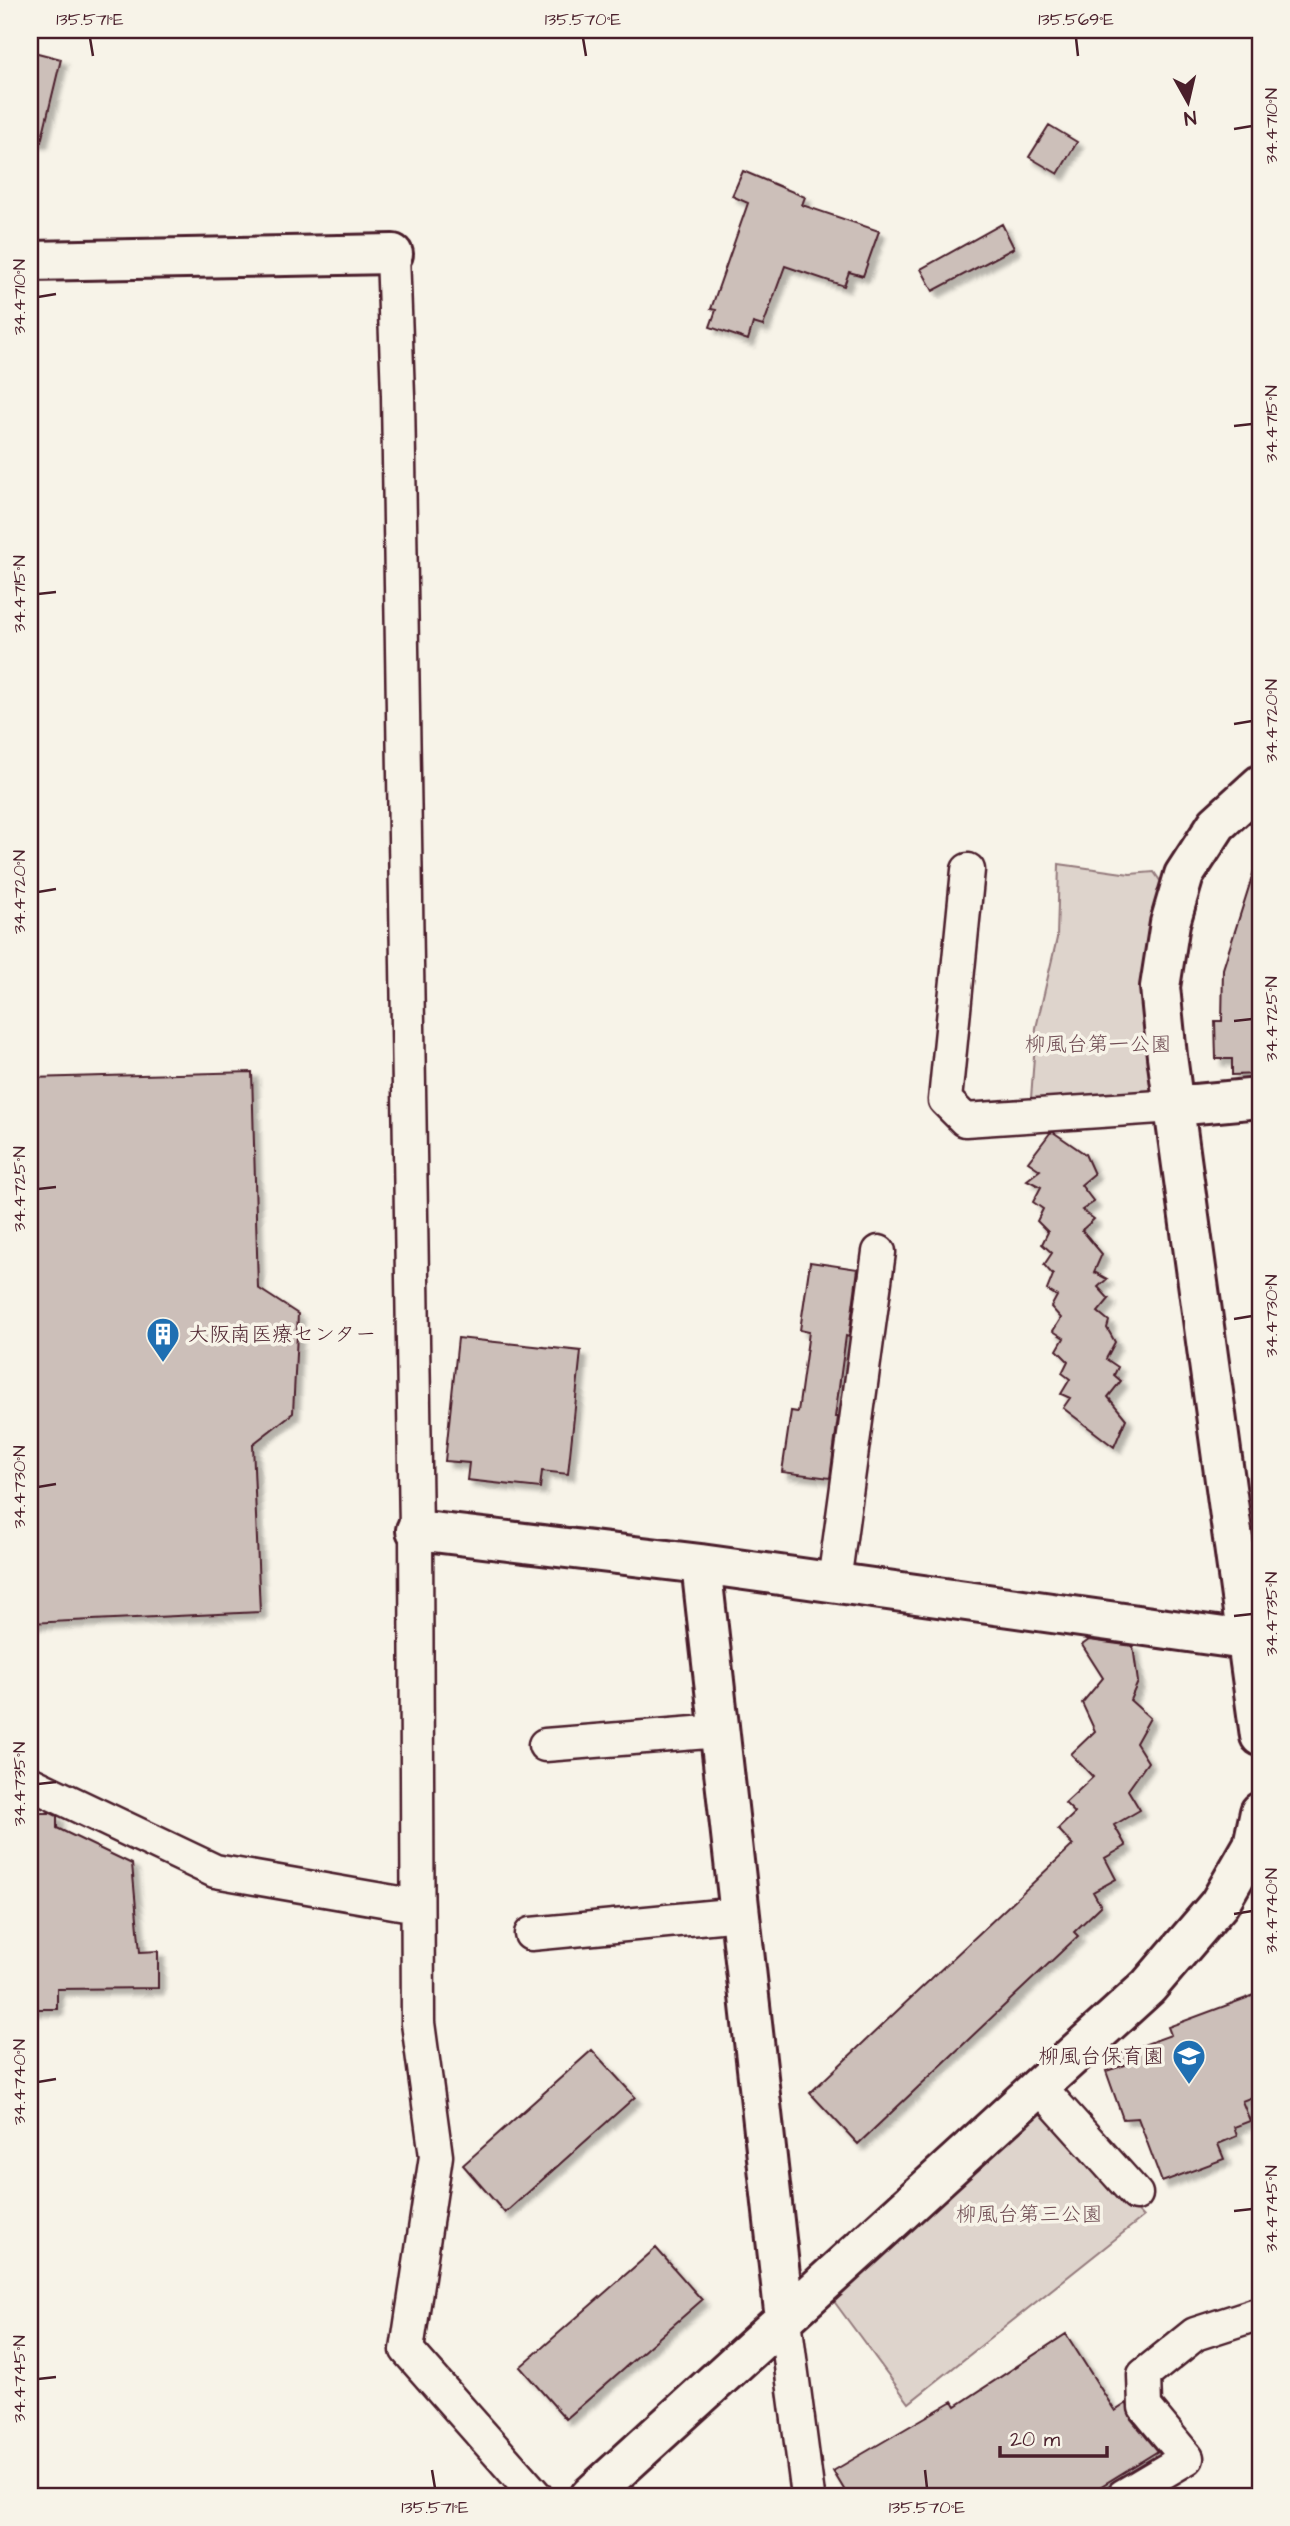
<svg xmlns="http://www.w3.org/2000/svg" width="1290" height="2526" font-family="'Architects Daughter','Klee One',sans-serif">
	<defs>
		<filter id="shadow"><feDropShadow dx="6" dy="6" stdDeviation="2" flood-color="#0004"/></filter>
	</defs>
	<rect width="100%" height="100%" fill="#f7f3e8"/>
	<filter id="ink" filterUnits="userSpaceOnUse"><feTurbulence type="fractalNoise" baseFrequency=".0143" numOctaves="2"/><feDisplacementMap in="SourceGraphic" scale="14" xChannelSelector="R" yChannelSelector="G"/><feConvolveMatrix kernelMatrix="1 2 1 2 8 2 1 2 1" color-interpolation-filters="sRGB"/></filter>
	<g filter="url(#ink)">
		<!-- green -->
		<path fill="#ded4cc" stroke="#947a7c" stroke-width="2" d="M1059 864 1130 874 1154 872 1170 895 1169 1104 1030 1113 1036 1028 1057 938Z
			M1040 2105 1143 2217 909 2403 830 2296Z"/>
		<!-- building -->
		<path fill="#ccbfb9" stroke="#4a1f2b" stroke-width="2" filter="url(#shadow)" d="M30 51 61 59 41 142 30 141Z
			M1049 125 1077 142 1058 174 1029 157Z
			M743 171 805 197 802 205 879 231 863 276 849 272 844 286 785 266 763 326 753 323 748 340 710 327 716 310 711 309 748 203 732 196Z
			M1002 224 1014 248 933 291 921 269Z
			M1254 871 1260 872V1074L1232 1075V1059H1216L1215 1021H1222L1223 969Z
			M252 1072 258 1288 298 1314 293 1413 253 1444 260 1612 30 1623V1078Z
			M1053 1132 1085 1154 1094 1174 1081 1185 1094 1202 1082 1210 1094 1219 1082 1230 1102 1254 1094 1272 1107 1279 1098 1287 1109 1299 1098 1312 1109 1321 1107 1328 1115 1342 1106 1359 1118 1367 1114 1375 1121 1381 1108 1397 1126 1419 1114 1447 1063 1408 1070 1398 1061 1394 1070 1379 1062 1373 1068 1361 1057 1350 1064 1338 1053 1331 1061 1318 1051 1307 1057 1296 1047 1290 1053 1275 1044 1265 1052 1253 1042 1244 1048 1232 1037 1221 1043 1209 1033 1202 1041 1187 1027 1180 1040 1170 1028 1162 1050 1133Z
			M810 1262 858 1269 849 1337 846 1336 835 1417H838L830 1478 782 1472 791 1411 798 1412 809 1332 800 1330Z
			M458 1338 581 1351 568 1474 542 1471 540 1488 467 1480 469 1463 445 1461Z
			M1089 1640 1133 1646 1138 1682 1130 1700 1150 1718 1136 1743 1148 1762 1128 1790 1140 1810 1114 1825 1126 1846 1105 1858 1116 1879 1093 1892 1101 1906 1074 1932 1078 1936 858 2144 810 2093 1073 1845 1058 1829 1075 1813 1065 1803 1093 1777 1071 1754 1095 1731 1082 1703 1103 1678 1082 1645Z
			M30 1813H51L57 1816V1828L132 1864 140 1952 158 1951V1988L57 1989V2009H30Z
			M1260 1993V2094L1242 2101 1250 2121 1234 2127 1237 2136 1218 2144 1224 2159 1162 2182 1138 2118 1123 2119 1106 2071 1125 2065 1121 2053 1171 2035 1168 2027Z
			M592 2050 635 2097 505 2213 463 2165Z
			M656 2248 702 2300 566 2419 520 2367Z
			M1066 2334 1115 2411 1127 2403 1131 2419 1158 2451 1085 2496H848L833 2471 953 2401 956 2406Z"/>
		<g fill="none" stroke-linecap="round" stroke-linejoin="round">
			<defs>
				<path id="minor" d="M393 254 398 396 416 1530 418 2023 436 2156 407 2350 536 2496
					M968 870 945 1100 965 1120 1174 1106
					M834 1582 879 1252
					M545 1745 720 1731
					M30 1783 215 1871 417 1906
					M531 1934 740 1914
					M1039 2086 1136 2194
					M785 2320 808 2496
					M1123 2496 1187 2458 1145 2407 1144 2375 1195 2334 1260 2313"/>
				<path id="tertiary" d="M30 261 393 254
					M1260 785 1217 824 1184 875 1170 923 1160 987 1167 1056 1260 1736
					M1174 1106 1260 1098
					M416 1530 701 1564 1260 1642
					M701 1564 785 2320
					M590 2496 1148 1987 1219 1904 1253 1845 1260 1812"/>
			</defs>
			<!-- minor casing -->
			<use href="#minor" stroke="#4a1f2b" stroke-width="37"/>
			<!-- tertiary casing -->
			<use href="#tertiary" stroke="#4a1f2b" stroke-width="44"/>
			<!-- minor -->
			<use href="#minor" stroke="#f7f3e8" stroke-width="32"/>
			<!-- tertiary -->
			<use href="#tertiary" stroke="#f7f3e8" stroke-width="38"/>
		</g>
	</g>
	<!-- ticks -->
	<path fill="none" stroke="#4a1f2b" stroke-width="2.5" d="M90 38 93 56M583 38 586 56M1076 38 1078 56M1234 129 1252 126M38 297 56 294M1234 426 1252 424M38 594 56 592M1234 724 1252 721M38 892 56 889M1234 1021 1252 1019M38 1189 56 1187M1234 1319 1252 1316M38 1487 56 1484M1234 1616 1252 1614M38 1784 56 1782M1234 1914 1252 1911M38 2082 56 2079M1234 2211 1252 2209M38 2379 56 2377M432 2470 435 2488M925 2470 927 2488"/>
	<!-- icons -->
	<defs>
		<symbol id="building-pin" viewBox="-11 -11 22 30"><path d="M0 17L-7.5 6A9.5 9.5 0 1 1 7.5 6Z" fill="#1f6fb2" stroke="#f7f3e8"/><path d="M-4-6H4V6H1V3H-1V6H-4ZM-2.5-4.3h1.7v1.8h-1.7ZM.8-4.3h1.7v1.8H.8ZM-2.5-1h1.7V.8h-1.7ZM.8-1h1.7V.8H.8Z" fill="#fff"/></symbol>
		<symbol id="school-pin" viewBox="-11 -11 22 30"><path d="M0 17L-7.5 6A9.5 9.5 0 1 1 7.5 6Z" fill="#1f6fb2" stroke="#f7f3e8"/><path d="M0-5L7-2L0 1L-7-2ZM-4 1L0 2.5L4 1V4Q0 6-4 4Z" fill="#fff"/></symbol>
	</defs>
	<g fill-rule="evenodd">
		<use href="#building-pin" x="144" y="1315" width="38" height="52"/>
		<use href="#school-pin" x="1170" y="2037" width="38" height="52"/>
	</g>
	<g text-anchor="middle" stroke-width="7" stroke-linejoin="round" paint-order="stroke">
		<!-- park labels -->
		<g font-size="21" fill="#6f4c53" stroke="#f7f3e8">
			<text x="1098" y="1051">柳風台第一公園</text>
			<text x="1029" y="2221">柳風台第三公園</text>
		</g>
		<!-- poi labels -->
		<g font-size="21" fill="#4a1f2b" stroke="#f7f3e8" text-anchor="start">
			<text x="188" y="1341">大阪南医療センター</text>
			<text x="1164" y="2063" text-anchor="end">柳風台保育園</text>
		</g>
	</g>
	<!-- margin -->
	<rect width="1290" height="2526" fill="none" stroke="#f7f3e8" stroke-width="77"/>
	<!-- north arrow -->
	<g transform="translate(1188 102) rotate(172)" stroke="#f7f3e8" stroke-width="5" paint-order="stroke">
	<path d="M0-5L12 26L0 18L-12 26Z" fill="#4a1f2b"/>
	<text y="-10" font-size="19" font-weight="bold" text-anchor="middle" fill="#4a1f2b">N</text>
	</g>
	<!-- scale -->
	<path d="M1000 2446v10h107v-10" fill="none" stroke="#4a1f2b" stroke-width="3.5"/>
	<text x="1010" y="2446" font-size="21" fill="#4a1f2b" stroke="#f7f3e8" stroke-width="5" paint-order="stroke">20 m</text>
	<rect x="38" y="38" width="1214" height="2450" fill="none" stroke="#4a1f2b" stroke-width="2.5"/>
	<g font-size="18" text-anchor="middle" fill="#4a1f2b">
		<text x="90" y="25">135.571°E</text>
		<text x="583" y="25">135.570°E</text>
		<text x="1076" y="25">135.569°E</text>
		<text transform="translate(1271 126) rotate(-90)" y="6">34.4710°N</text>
		<text transform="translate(19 297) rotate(-90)" y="6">34.4710°N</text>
		<text transform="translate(1271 424) rotate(-90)" y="6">34.4715°N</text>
		<text transform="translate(19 594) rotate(-90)" y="6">34.4715°N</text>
		<text transform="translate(1271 721) rotate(-90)" y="6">34.4720°N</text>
		<text transform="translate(19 892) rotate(-90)" y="6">34.4720°N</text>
		<text transform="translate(1271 1019) rotate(-90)" y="6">34.4725°N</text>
		<text transform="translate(19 1189) rotate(-90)" y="6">34.4725°N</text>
		<text transform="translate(1271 1316) rotate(-90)" y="6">34.4730°N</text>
		<text transform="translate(19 1487) rotate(-90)" y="6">34.4730°N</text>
		<text transform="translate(1271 1614) rotate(-90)" y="6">34.4735°N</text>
		<text transform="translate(19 1784) rotate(-90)" y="6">34.4735°N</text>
		<text transform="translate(1271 1911) rotate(-90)" y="6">34.4740°N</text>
		<text transform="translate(19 2082) rotate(-90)" y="6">34.4740°N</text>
		<text transform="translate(1271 2209) rotate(-90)" y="6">34.4745°N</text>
		<text transform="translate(19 2379) rotate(-90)" y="6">34.4745°N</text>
		<text x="435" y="2513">135.571°E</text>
		<text x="927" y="2513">135.570°E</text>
	</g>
</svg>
